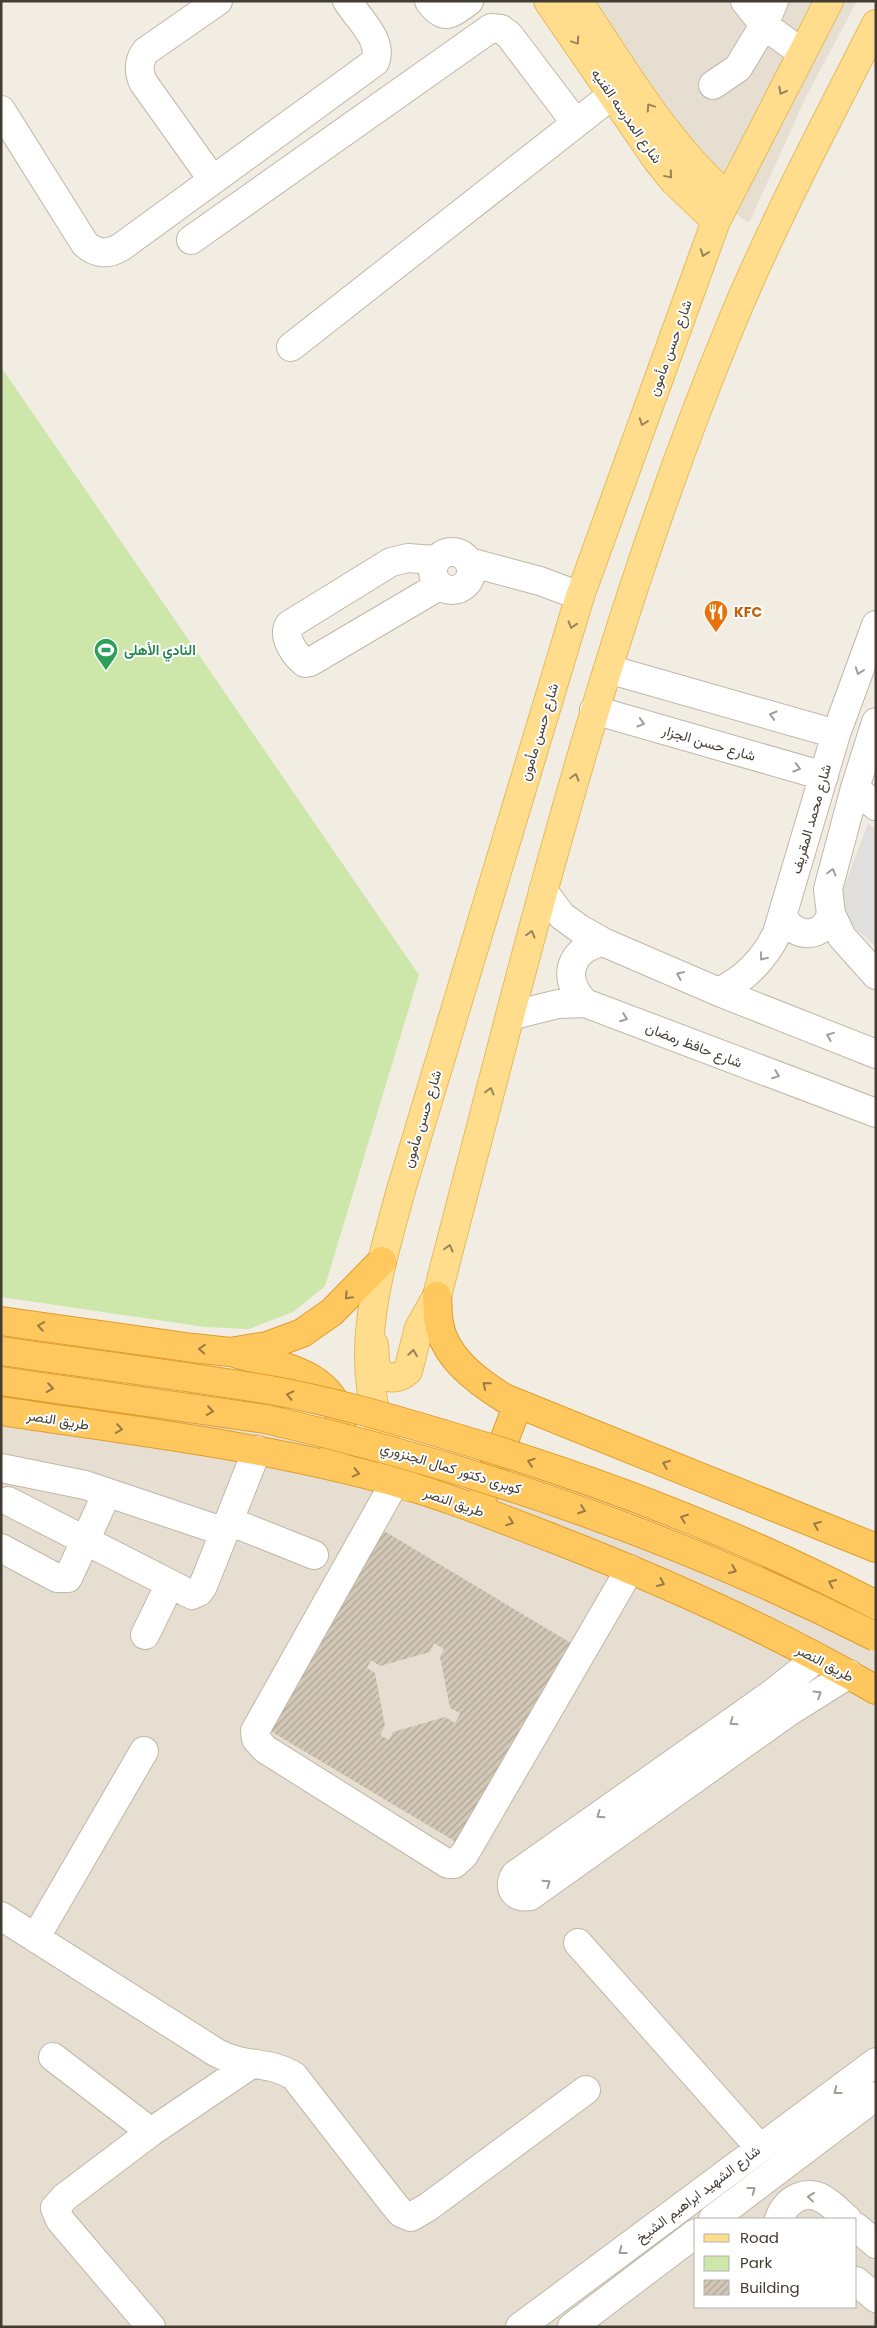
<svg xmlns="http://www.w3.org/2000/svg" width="877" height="2328" font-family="Poppins,Vazirmatn,sans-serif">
	<defs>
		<pattern id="building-hatch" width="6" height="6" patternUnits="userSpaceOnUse" patternTransform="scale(1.25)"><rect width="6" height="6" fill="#d3c8b7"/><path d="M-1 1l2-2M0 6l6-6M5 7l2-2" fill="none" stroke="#ada495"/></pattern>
	</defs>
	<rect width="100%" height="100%" fill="#f1ede2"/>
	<!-- residential -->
	<path fill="#e6ded0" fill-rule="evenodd" d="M568 1H857L806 97 749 223 726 207Z
		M1 1367 111 1384 499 1484 813 1620 876 1652V2327H1ZM696 2219H856V2307H696Z"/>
	<!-- park -->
	<path fill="#cce7a9" d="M1 367 419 975 325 1286 293 1312 249 1329 205 1327 1 1297Z"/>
	<!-- parking -->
	<path fill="#e1dfdb" d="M868 823 876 830V947L845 919 839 901Z"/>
	<!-- building -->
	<path fill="url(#building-hatch)" fill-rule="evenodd" d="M379 1528 574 1645 456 1842 262 1726ZM434 1643 444 1649 440 1657 450 1708 460 1713 455 1723 445 1717 393 1732 389 1740 380 1735 385 1726 375 1673 367 1668 371 1660 380 1666 430 1652Z"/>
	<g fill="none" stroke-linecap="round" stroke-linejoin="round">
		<defs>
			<path id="minor" d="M429 1C444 22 451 14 469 1
				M745 1 764 25 802 53
				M713 85 738 68 764 25 774 1
				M1 110 85 244C96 254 108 255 121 247L375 62C384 41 358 18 347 1
				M212 179 143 82C138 70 138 61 146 51L218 1
				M191 240 491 28 501 29 509 35 575 122
				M291 347 612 95
				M433 571a19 19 0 1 1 38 0a19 19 0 1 1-38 0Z
				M435 560 408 558 391 562 289 625C282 637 295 655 305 663L310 662 439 586
				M469 562 540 581 580 596
				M608 669 836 734
				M594 710 824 776
				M876 722 855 788 828 889 831 914 842 937 876 975
				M855 788 876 806
				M543 891 562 916 580 929 603 942 719 992 876 1054
				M783 917C795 939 823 939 831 914
				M719 992C746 978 764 960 777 933L836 734 876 625
				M585 1003C561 979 569 949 603 942
				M510 1016 558 1004 585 1003 876 1113
				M1 1468 85 1485 225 1532
				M395 1482 255 1731 256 1739 265 1749 448 1864H454L464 1855 630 1569
				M8 1501 192 1595 199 1592 203 1586 257 1450
				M229 1521 314 1555
				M1 1548 57 1578H68L107 1493
				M145 1635 170 1584
				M817 1658 773 1693 515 1875C507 1888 515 1899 530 1896L787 1713 849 1674
				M1 1916 217 2053C245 2068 268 2060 294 2076L392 2202 401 2213 411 2217 428 2207 586 2090
				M36 1937 144 1751
				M578 1943 760 2148
				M53 2057 151 2132
				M713 2219 876 2096
				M779 2219C786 2199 808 2187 826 2201 834 2206 840 2213 847 2219
				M856 2227 876 2244
				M856 2281 876 2298
				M151 2327 60 2220 55 2208 65 2197 151 2132 250 2065
				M520 2327 876 2062
				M572 2327 696 2233"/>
			<path id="major" d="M548 1 657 160 674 181 716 221
				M578 1C624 69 665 142 727 196
				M374 1345C375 1351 374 1359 376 1365 380 1381 398 1380 408 1371L419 1328 437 1296C460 1206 484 1116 507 1027 570 786 638 547 734 317 776 217 827 121 876 24
				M409 1487C343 1388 372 1296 401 1190L580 596 716 221 829 1"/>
			<path id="highway" d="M437 1296C438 1305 437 1314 439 1323 444 1357 477 1381 504 1398L876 1548
				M1 1321 193 1348 230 1352 267 1346 302 1333 332 1312 382 1261
				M235 1353C260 1361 291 1366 312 1379 341 1397 351 1430 330 1459
				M1 1381 266 1419
				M1 1411C133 1431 266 1446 395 1482 448 1497 500 1518 552 1538 663 1581 773 1630 876 1690
				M481 1501 518 1404"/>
		</defs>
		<!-- minor casing -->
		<use href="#minor" stroke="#c0b7a7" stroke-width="30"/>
		<!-- major casing -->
		<use href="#major" stroke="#e5bb5c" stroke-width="30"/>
		<!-- highway casing -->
		<use href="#highway" stroke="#e09c2d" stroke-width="30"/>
		<!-- minor -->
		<use href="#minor" stroke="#fff" stroke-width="28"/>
		<!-- major -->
		<use href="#major" stroke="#ffdd8d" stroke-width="28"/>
		<!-- highway -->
		<use href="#highway" stroke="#ffc85f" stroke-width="28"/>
		<defs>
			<path id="highway-bridge" d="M1 1351C91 1364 181 1375 270 1390 332 1401 393 1419 453 1437 598 1480 742 1535 876 1605
				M266 1419C478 1468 682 1539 876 1637"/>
		</defs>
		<!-- highway-bridge casing -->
		<use href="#highway-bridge" stroke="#e09c2d" stroke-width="30" stroke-linecap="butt"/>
		<!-- highway-bridge -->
		<use href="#highway-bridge" stroke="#ffc85f" stroke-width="28"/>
	</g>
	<!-- one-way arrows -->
	<defs><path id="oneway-chevron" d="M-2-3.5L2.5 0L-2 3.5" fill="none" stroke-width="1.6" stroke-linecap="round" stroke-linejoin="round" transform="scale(1.25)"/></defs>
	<g stroke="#98845b">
		<use href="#oneway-chevron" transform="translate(576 41) rotate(56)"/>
		<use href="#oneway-chevron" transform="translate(782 91) rotate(118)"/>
		<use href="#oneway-chevron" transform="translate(650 107) rotate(-124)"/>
		<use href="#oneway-chevron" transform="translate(669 175) rotate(50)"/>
		<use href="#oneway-chevron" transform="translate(704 253) rotate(110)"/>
		<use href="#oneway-chevron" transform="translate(643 422) rotate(110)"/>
		<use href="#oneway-chevron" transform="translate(572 625) rotate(107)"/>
		<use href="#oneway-chevron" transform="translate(575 777) rotate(-74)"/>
		<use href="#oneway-chevron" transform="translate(531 934) rotate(-75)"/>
		<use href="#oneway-chevron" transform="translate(490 1091) rotate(-75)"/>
		<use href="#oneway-chevron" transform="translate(449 1248) rotate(-75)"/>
		<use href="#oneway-chevron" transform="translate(413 1353) rotate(-81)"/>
	</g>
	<g stroke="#a19e98">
		<use href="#oneway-chevron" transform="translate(859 671) rotate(110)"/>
		<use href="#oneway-chevron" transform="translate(773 715) rotate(-164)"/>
		<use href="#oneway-chevron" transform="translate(641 723) rotate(16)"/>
		<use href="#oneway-chevron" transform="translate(797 768) rotate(16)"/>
		<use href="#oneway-chevron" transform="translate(832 872) rotate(-75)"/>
		<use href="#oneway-chevron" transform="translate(763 957) rotate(128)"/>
		<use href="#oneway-chevron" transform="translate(680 975) rotate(-157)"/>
		<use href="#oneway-chevron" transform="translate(624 1018) rotate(21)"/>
		<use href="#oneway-chevron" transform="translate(830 1036) rotate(-158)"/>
		<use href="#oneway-chevron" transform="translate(776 1075) rotate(21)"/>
		<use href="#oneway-chevron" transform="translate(818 1694) rotate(-32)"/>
		<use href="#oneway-chevron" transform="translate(733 1722) rotate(145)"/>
		<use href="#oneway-chevron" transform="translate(600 1815) rotate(145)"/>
		<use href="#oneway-chevron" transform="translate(547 1883) rotate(-35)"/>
		<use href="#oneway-chevron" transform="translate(837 2091) rotate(143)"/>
		<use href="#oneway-chevron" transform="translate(752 2190) rotate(-37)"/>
		<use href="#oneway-chevron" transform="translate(811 2197) rotate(-174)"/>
		<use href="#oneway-chevron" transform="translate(622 2251) rotate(143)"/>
	</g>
	<g stroke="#987b46">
		<use href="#oneway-chevron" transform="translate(348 1296) rotate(134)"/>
		<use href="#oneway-chevron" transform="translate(41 1326) rotate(-172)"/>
		<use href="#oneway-chevron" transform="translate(202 1349) rotate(-175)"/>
		<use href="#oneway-chevron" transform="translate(486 1385) rotate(-141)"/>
		<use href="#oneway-chevron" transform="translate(50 1388) rotate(8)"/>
		<use href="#oneway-chevron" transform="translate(290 1395) rotate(-167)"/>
		<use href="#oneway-chevron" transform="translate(210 1411) rotate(8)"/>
		<use href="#oneway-chevron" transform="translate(119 1429) rotate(9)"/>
		<use href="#oneway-chevron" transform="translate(531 1462) rotate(-162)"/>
		<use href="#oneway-chevron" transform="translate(666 1464) rotate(-158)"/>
		<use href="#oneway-chevron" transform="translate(356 1473) rotate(13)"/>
		<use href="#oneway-chevron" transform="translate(582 1510) rotate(20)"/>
		<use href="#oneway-chevron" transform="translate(684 1518) rotate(-159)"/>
		<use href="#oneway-chevron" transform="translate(510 1522) rotate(21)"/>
		<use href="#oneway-chevron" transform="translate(817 1525) rotate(-158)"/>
		<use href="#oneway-chevron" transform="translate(733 1570) rotate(23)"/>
		<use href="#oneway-chevron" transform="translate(661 1583) rotate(25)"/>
		<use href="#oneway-chevron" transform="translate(832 1583) rotate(-155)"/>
	</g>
	<!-- icons -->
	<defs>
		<symbol id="restaurant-pin" viewBox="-11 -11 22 30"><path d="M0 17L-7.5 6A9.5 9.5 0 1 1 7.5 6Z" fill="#e8710a" stroke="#fff"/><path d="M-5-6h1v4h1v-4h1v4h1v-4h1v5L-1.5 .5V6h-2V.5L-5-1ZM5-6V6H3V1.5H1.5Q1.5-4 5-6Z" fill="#fff"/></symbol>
		<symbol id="stadium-pin" viewBox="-11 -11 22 30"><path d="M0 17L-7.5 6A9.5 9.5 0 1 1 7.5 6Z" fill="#2e9e5b" stroke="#fff"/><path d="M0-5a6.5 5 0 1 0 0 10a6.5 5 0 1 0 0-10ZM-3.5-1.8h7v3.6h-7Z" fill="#fff"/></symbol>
	</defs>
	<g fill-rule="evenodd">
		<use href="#restaurant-pin" x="702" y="598" width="28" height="38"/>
		<use href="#stadium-pin" x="92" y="636" width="28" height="38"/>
	</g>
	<g text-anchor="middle" stroke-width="4" stroke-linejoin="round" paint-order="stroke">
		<!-- street labels -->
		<g font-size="14" fill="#433c32" stroke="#fff">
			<text transform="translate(627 116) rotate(55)" y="5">شارع المدرسه الفنيه</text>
			<text transform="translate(670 348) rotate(-70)" y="5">شارع حسن مأمون</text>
			<text transform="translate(539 732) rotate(-73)" y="5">شارع حسن مأمون</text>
			<text transform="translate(709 743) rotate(16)" y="5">شارع حسن الجزار</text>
			<text transform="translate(811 819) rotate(-74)" y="5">شارع محمد المقريف</text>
			<text transform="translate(694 1045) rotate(21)" y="5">شارع حافظ رمضان</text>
			<text transform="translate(422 1119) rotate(-73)" y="5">شارع حسن مأمون</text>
			<text transform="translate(58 1420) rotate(9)" y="5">طريق النصر</text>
			<text transform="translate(451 1468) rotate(17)" y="5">كوبرى دكتور كمال الجنزوري</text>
			<text transform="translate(454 1502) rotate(19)" y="5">طريق النصر</text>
			<text transform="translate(825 1663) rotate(28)" y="5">طريق النصر</text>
			<text transform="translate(698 2194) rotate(-37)" y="5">شارع الشهيد ابراهيم الشيخ</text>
		</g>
		<!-- food labels -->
		<g font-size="14" font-weight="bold" fill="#c56008" stroke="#fff" text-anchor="start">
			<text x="734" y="617">KFC</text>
		</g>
		<!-- leisure labels -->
		<g font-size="14" font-weight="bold" fill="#27864d" stroke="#fff" text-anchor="start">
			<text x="124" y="655">النادي الأهلى</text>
		</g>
	</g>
	<!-- border -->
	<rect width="877" height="2328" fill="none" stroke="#433c32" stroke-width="5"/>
	<!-- legend -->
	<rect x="694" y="2218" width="162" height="90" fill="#ffffff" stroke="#b4b1ad"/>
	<rect x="704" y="2234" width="25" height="8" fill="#ffdd8d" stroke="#b4b1ad"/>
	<text x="740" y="2243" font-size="15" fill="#433c32">Road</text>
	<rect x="704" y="2256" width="25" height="15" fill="#cce7a9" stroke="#b4b1ad"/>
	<text x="740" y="2268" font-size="15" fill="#433c32">Park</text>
	<rect x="704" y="2280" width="25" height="15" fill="url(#building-hatch)" stroke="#b4b1ad"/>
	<text x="740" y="2293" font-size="15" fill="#433c32">Building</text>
</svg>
